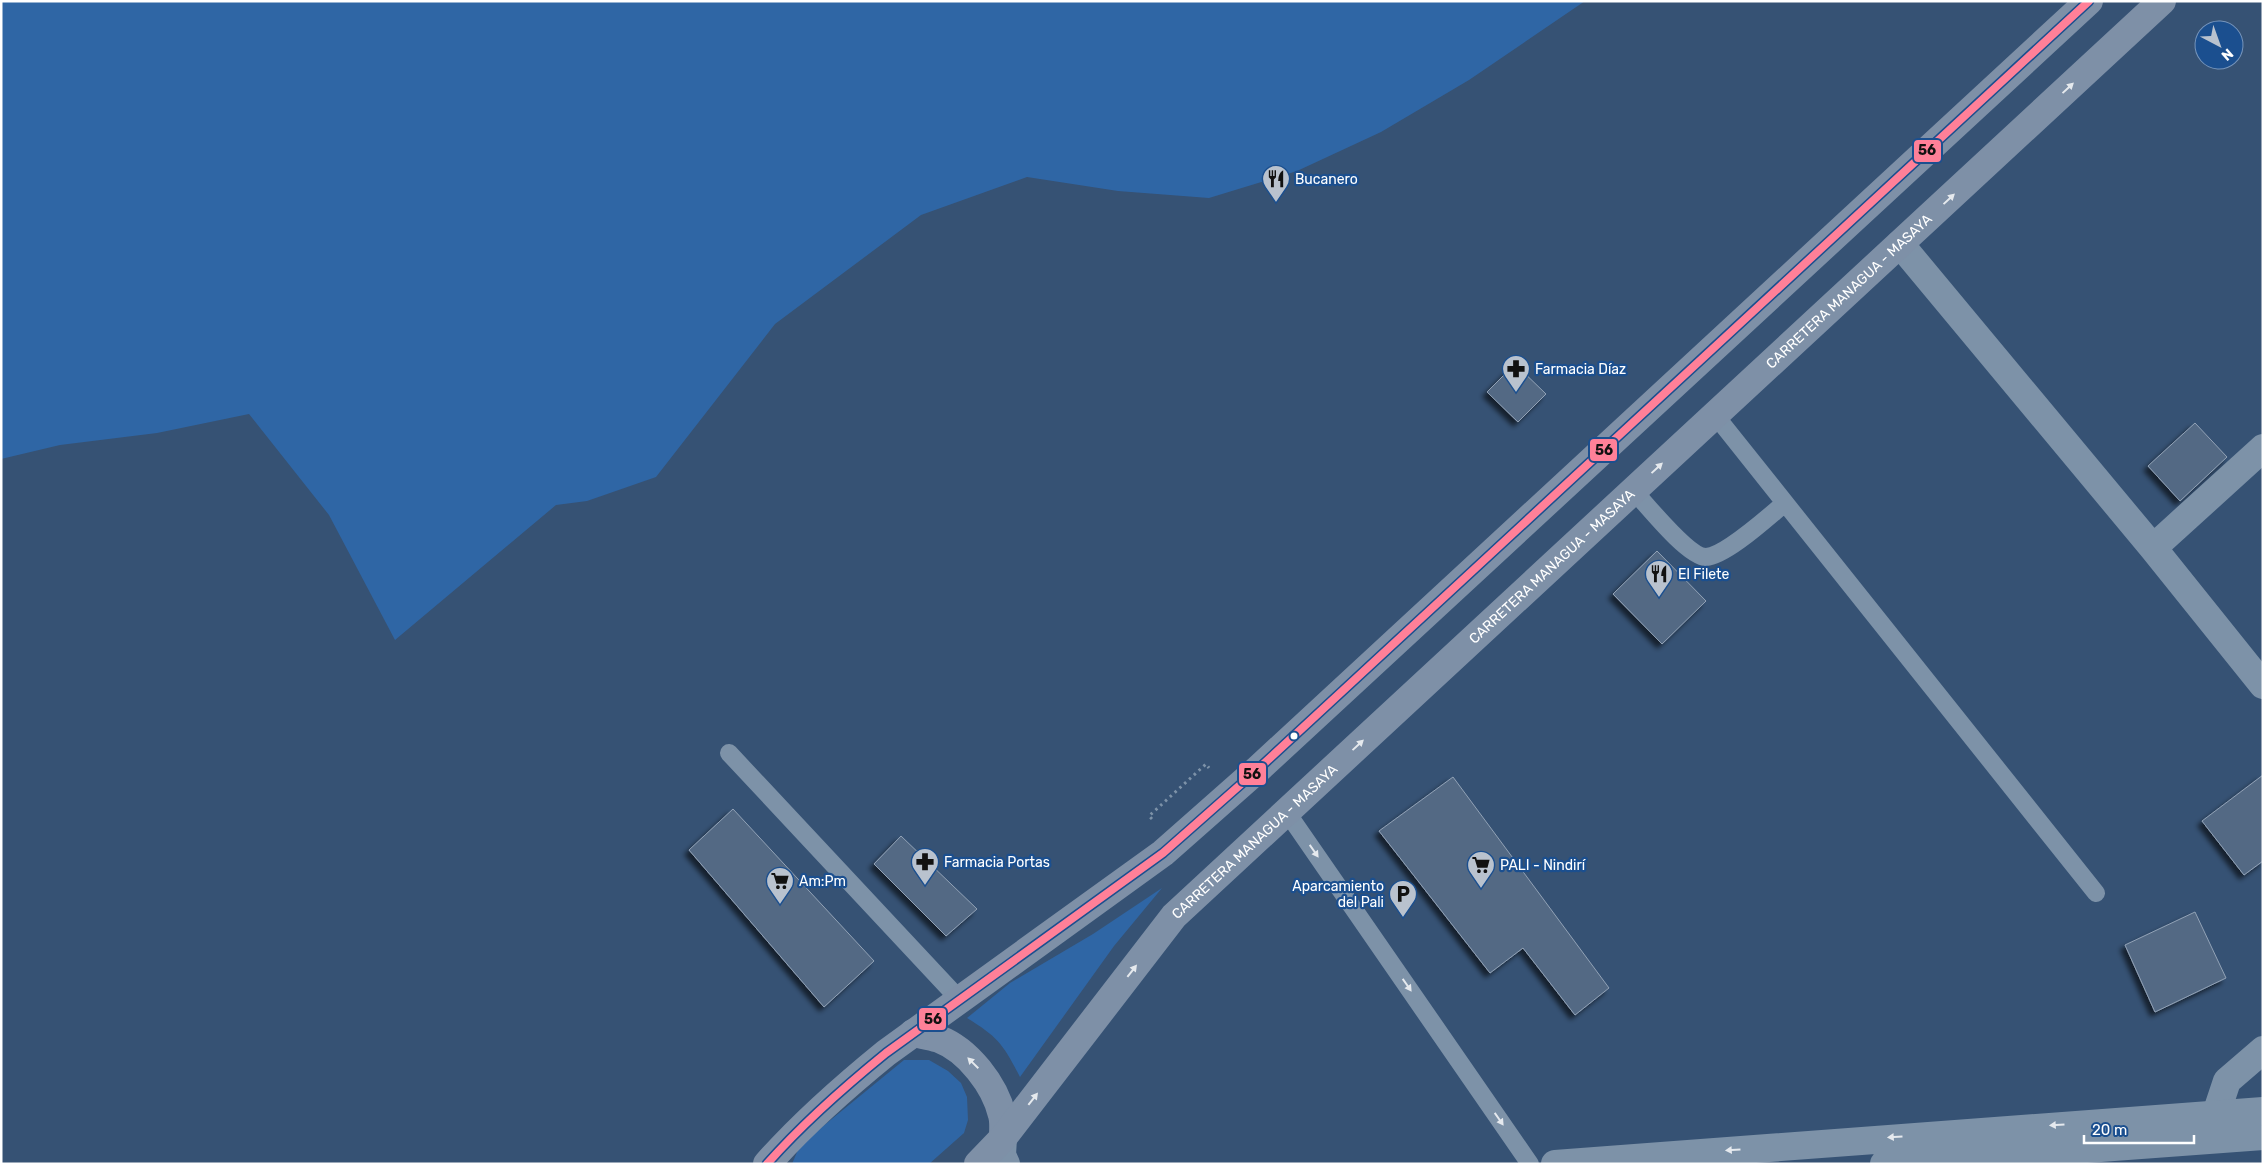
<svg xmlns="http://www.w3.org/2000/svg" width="2264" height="1165" font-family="Rubik,sans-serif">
	<defs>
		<filter id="shadow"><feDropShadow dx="-4.5" dy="4.5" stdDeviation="2.5" flood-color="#0009"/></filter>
	</defs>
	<rect width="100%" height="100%" fill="#365274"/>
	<!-- grass -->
	<path fill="#2f66a5" d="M1 1H1585L1469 80 1381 132 1297 171 1209 198 1118 191 1027 177 921 215 775 324 656 477 587 501 556 505 395 640 329 515 249 414 157 433 60 445 1 459Z
		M1162 888 1114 946 1020 1077C1003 1044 998 1037 967 1018L1010 983 1093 934Z
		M904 1060H929L948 1071 961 1083 967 1097 968 1120 964 1133 929 1164H792L800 1145Z"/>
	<!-- building -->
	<path fill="#526984" stroke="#92a2b6" filter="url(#shadow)" d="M1515 364 1546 394 1518 422 1487 392Z
		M2195 423 2227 457 2180 501 2148 466Z
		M1657 551 1706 601 1662 644 1613 594Z
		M2263 775V861L2244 875 2202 821Z
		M1453 777 1609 988 1575 1015 1523 948 1490 973 1379 831Z
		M733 809 874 961 824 1007 689 850Z
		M901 836 977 909 946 936 874 864Z
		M2195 912 2226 978 2155 1012 2125 945Z"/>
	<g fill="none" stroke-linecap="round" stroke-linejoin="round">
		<!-- path -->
		<path stroke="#7d92a8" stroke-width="3" stroke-dasharray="2.5 4" stroke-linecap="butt" d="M1152 819 1149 816 1206 764 1209 768"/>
		<!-- service -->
		<path stroke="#7d92a8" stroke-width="18" d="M1715 415 2096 893
			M1633 490C1647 505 1688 557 1706 557 1726 556 1769 516 1785 503
			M729 753 959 999
			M1286 811 1530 1164"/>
		<!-- minor -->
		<path stroke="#7d92a8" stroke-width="28" d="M1900 244 2153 548 2263 685
			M2153 548 2263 448
			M2219 1138 2216 1114 2227 1081 2263 1050"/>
		<!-- tertiary -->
		<path stroke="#7d92a8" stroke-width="28" d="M1003 1138 1002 1155 1006 1164
			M1555 1164 2263 1111
			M1884 1164 2263 1136"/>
		<!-- trunk -->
		<g stroke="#7e90a7" stroke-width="28">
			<path d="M913 1033C921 1035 931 1036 939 1039 968 1050 995 1085 1002 1115 1004 1122 1003 1131 1003 1138"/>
			<path d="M767 1164C803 1123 843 1088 886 1053L1163 853 1257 770 2089 1"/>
			<path id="s1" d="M978 1164 1003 1138 1174 916 2162 1"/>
		</g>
		<defs>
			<path id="bus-1" d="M767 1164C803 1123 843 1088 886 1053L1163 853 1257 770 2089 1"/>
		</defs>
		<!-- bus-1 casing -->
		<use href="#bus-1" stroke="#1b4f8f" stroke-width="11"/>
		<!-- bus-1 -->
		<use href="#bus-1" stroke="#ff8098" stroke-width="8"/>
	</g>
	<!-- one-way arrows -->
	<defs><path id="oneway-solid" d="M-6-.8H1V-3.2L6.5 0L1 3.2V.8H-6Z" transform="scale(1.25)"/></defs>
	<g fill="#e5e9ed">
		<use href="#oneway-solid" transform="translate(2068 88) rotate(-43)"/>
		<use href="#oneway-solid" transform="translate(1949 199) rotate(-43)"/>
		<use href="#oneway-solid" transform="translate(1657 468) rotate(-43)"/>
		<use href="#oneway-solid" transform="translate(1358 745) rotate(-43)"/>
		<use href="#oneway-solid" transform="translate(1132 971) rotate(-52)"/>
		<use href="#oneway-solid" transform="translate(973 1063) rotate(-135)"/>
		<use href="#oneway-solid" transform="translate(1033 1099) rotate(-52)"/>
	</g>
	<g fill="#e5e9ee">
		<use href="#oneway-solid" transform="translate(1314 851) rotate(55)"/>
		<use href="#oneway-solid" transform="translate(1407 985) rotate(55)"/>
		<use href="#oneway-solid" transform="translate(1499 1119) rotate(55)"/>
		<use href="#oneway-solid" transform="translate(2057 1125) rotate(176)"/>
		<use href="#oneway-solid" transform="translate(1895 1137) rotate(176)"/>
		<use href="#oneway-solid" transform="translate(1733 1150) rotate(176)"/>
	</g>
	<!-- icons -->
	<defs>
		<symbol id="restaurant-pin" viewBox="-11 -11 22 30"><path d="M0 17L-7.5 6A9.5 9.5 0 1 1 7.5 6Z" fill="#b9c2ce" stroke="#1b4f8f"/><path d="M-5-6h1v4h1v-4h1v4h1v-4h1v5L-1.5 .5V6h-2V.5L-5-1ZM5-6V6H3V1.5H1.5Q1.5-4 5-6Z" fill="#111"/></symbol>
		<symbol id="pharmacy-pin" viewBox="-11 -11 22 30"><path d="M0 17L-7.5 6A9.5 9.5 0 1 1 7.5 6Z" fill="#b9c2ce" stroke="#1b4f8f"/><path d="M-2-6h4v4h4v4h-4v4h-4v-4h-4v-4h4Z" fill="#111"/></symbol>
		<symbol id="supermarket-pin" viewBox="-11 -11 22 30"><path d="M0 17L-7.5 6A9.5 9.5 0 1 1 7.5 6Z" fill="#b9c2ce" stroke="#1b4f8f"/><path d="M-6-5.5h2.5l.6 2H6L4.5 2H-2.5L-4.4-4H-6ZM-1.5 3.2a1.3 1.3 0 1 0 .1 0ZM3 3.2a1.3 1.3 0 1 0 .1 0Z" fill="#111"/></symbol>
		<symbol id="parking-pin" viewBox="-11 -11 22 30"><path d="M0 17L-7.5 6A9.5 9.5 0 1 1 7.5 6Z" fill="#b9c2ce" stroke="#1b4f8f"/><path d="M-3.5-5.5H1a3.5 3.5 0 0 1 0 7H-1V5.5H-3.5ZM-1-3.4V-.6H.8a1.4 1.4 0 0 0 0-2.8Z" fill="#111"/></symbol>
	</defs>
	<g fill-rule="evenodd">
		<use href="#restaurant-pin" x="1260" y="163" width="32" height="43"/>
		<use href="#pharmacy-pin" x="1500" y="353" width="32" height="43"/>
		<use href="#restaurant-pin" x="1643" y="558" width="32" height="43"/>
		<use href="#pharmacy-pin" x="909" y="846" width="32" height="43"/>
		<use href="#supermarket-pin" x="1465" y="849" width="32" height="43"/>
		<use href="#supermarket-pin" x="764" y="865" width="32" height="43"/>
		<use href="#parking-pin" x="1387" y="878" width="32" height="43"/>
	</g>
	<!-- markers -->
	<circle fill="#fff" stroke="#1b4f8f" stroke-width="2" cx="1294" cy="736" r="4.5"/>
	<g text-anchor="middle" stroke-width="4.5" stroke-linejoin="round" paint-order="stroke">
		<!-- poi labels -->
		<g font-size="14" fill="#fff" stroke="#1b4f8f" text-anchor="start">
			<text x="1295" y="184">Bucanero</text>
			<text x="1535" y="374">Farmacia Díaz</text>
			<text x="1678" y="579">El Filete</text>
			<text x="944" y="867">Farmacia Portas</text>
			<text x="1500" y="870">PALI - Nindirí</text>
			<text x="799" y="886">Am:Pm</text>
			<text x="1384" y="891" text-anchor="end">Aparcamiento<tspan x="1384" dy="16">del Pali</tspan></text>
		</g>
		<!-- street labels -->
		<g font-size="14" fill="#fff" stroke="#1b4f8f">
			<text dy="5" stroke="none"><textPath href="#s1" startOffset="1236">CARRETERA MANAGUA - MASAYA</textPath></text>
			<text dy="5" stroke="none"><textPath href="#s1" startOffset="831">CARRETERA MANAGUA - MASAYA</textPath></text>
			<text dy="5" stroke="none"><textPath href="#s1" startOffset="426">CARRETERA MANAGUA - MASAYA</textPath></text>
		</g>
	</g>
	<g stroke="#1b4f8f" stroke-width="2">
		<rect x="1913" y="139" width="29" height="24" rx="5" fill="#ff8098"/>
		<rect x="1589" y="438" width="29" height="24" rx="5" fill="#ff8098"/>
		<rect x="1238" y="762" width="29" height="24" rx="5" fill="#ff8098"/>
		<rect x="918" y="1007" width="29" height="24" rx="5" fill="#ff8098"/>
	</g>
	<g font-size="14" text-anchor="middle" font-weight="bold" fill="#111">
		<text x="1927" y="155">56</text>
		<text x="1604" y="455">56</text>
		<text x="1252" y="779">56</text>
		<text x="933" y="1024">56</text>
	</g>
	<!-- border -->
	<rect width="2264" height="1165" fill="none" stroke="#ffffff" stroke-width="5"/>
	<!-- north arrow -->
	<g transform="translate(2219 45) rotate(139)"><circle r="24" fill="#1b4f8f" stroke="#7695bc"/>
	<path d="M0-4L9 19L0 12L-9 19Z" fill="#b9c2ce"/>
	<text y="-8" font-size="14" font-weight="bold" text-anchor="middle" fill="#ffffff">N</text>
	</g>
	<!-- scale -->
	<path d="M2084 1135v8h110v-8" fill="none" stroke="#ffffff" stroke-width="2.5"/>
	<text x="2092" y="1135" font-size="15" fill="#ffffff" stroke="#1b4f8f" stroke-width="4" paint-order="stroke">20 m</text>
</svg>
